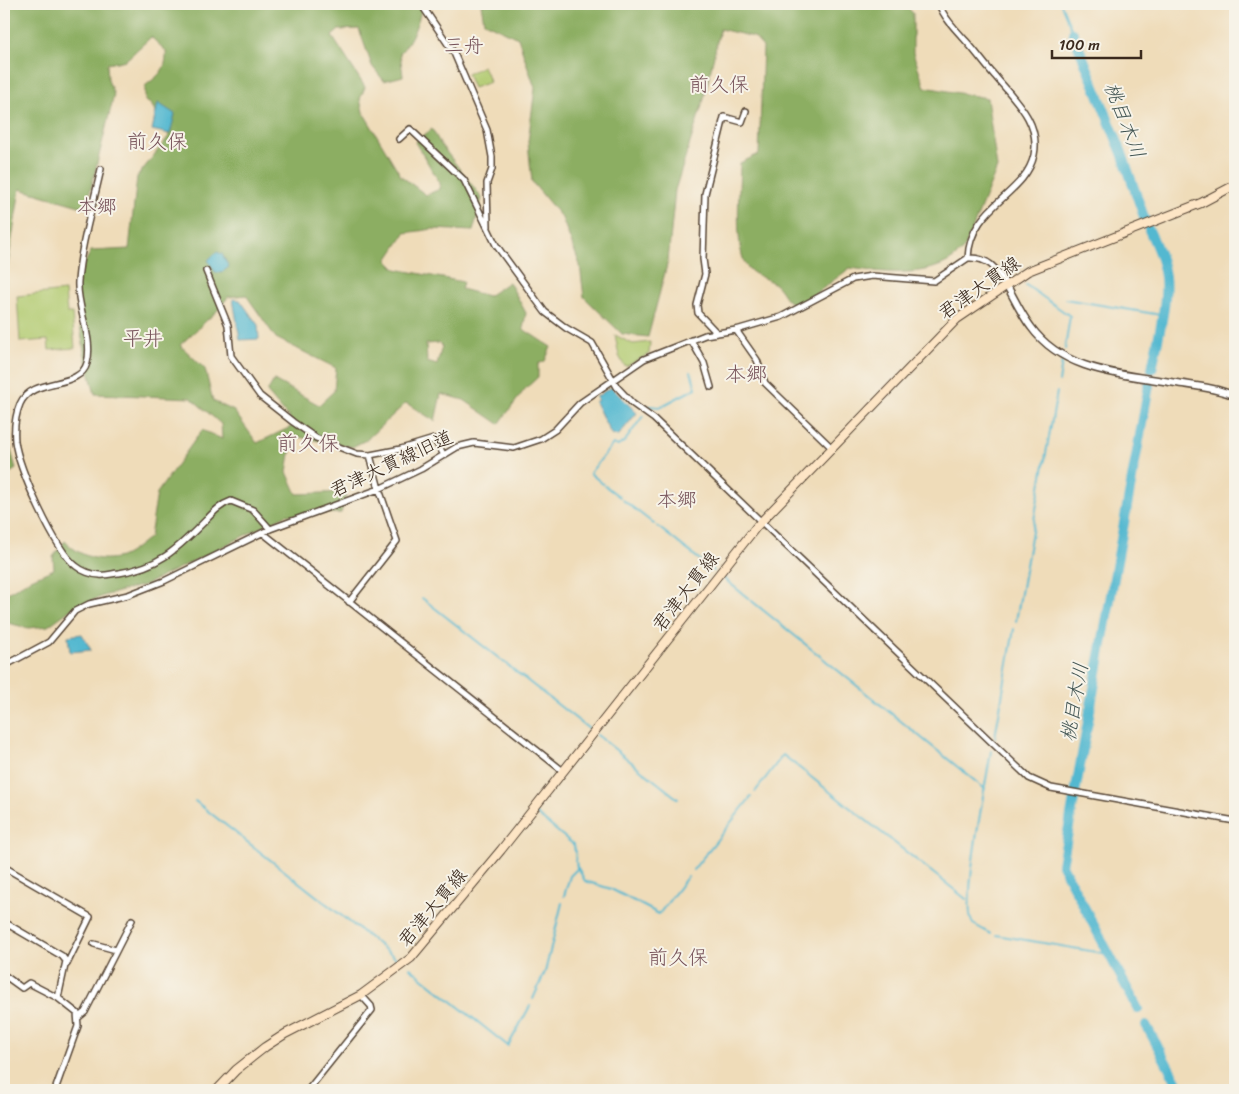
<svg xmlns="http://www.w3.org/2000/svg" width="1239" height="1094" font-family="Sriracha,'Klee One',sans-serif">
	<rect width="100%" height="100%" fill="#f7f3e8"/>
	<filter id="ink" filterUnits="userSpaceOnUse"><feTurbulence type="fractalNoise" baseFrequency=".02" numOctaves="2"/><feDisplacementMap in="SourceGraphic" scale="10" xChannelSelector="R" yChannelSelector="G"/><feConvolveMatrix kernelMatrix="1 2 1 2 8 2 1 2 1" color-interpolation-filters="sRGB"/></filter>
	<filter id="wash" filterUnits="userSpaceOnUse"><feTurbulence type="fractalNoise" baseFrequency=".0096" numOctaves="4" result="noise"/><feDisplacementMap in="SourceGraphic" scale="20" xChannelSelector="R" yChannelSelector="G"/><feGaussianBlur stdDeviation="1.12" result="paint"/><feColorMatrix in="noise" values="0 0 0 0 0 0 0 0 0 0 0 0 0 0 0 0 0 1.4 0 .05"/><feComposite in="paint" operator="in"/></filter>
	<g filter="url(#wash)">
		<rect width="100%" height="100%" fill="#efdcb9"/>
		<!-- green -->
		<path fill="#b1ca70" stroke="#767a47" d="M483 66 490 82 473 88 467 74Z
			M65 291 67 313H72L75 348 49 350 48 340 20 342 17 296Z
			M615 335 633 344 650 342 649 354 627 366 624 365 619 356Z"/>
		<!-- forest -->
		<path fill="#8cae62" stroke="#646c40" fill-rule="evenodd" d="M4 4H423C418 22 413 39 400 53L403 76 384 81 372 66 359 29 339 30 332 36 365 87 360 99 363 112 401 176 426 195 440 189V183L415 142 432 129 441 145 482 198 473 231 433 229 405 233 387 260 396 269 463 282 461 289 488 296 509 282 526 313 523 329 551 347 545 361 538 364V377L525 389 499 424 464 400 441 394 435 421 406 403 366 440 352 447 293 436 287 472 297 494 347 492 341 513 286 515 145 585 106 595 73 608 48 626 28 628 4 622V595L31 579 54 569 53 557 65 541C78 555 97 562 116 558 127 557 141 543 150 537L157 493 202 430 222 439 221 424 191 398 95 394 84 352 74 284 91 251 129 249 137 177 169 136 151 104 145 101V86C159 75 167 70 166 51L151 37 126 60 107 64 108 80 114 95 86 208 20 189 6 277 4 317ZM246 295 276 338 336 368 334 391 319 405 274 380 267 392 295 425 257 443 234 411 213 401 205 369 180 345 218 310 228 297ZM439 343 442 346 437 365 427 362 426 344Z
			M481 4H903L913 13V53L925 87 987 98 997 168 965 247C940 280 886 273 850 268L798 307C782 298 787 298 777 286 770 279 756 277 748 268 733 251 740 186 740 163L759 154 763 47 754 37 720 29 704 99 675 190 668 261 648 337 622 334 584 297 580 265 562 218 532 182 528 142 535 88 518 38 484 22Z
			M4 424 16 469 4 477Z"/>
		<!-- water -->
		<path fill="#52b8d0" stroke="#467177" d="M158 103 175 114 170 134 152 130Z
			M217 252 222 254 229 267 221 273 215 272 208 260Z
			M233 299 240 300 258 325 259 339 240 340Z
			M611 387 637 413 618 436 611 434 595 402 598 400 596 397Z
			M82 634 91 650 70 652 68 636Z"/>
		<g fill="none" stroke-linecap="round" stroke-linejoin="round">
			<!-- stream -->
			<path stroke="#52b8d0" stroke-width="2" d="M1061 4 1073 33
				M1026 285 1070 316 1065 349
				M1065 299 1161 315
				M1059 382 1062 362
				M649 406 660 407 696 388 691 372
				M603 484 590 473 613 444 618 446 625 441 643 416
				M605 486 620 497
				M623 500 654 524
				M657 526 714 571
				M722 577 985 789
				M422 598 589 729
				M1016 621 1057 392
				M597 735 678 799
				M995 737 1014 629
				M755 792 783 755 966 899
				M195 801 397 959
				M534 812 574 845 577 868
				M693 870 751 797
				M564 896 570 876 578 868 585 881 611 889 659 914 688 876
				M991 934 973 924C960 907 987 778 991 751
				M996 935 1108 954
				M410 968 508 1046 530 1006
				M533 999 545 972 562 903"/>
			<!-- river -->
			<path stroke="#52b8d0" stroke-width="10" d="M1073 33 1122 153 1145 220
				M1149 230C1156 245 1163 260 1165 277 1168 304 1157 341 1152 369
				M1138 1009 1062 865 1149 385
				M1146 1025 1181 1090"/>
		</g>
	</g>
	<g filter="url(#ink)">
		<g fill="none" stroke-linecap="round" stroke-linejoin="round">
			<defs>
				<path id="minor" d="M421 4 454 53 487 130 492 157V169L487 183 488 227
					M939 4C944 18 956 30 966 41 976 52 985 65 995 76 1014 99 1041 122 1034 155 1025 196 970 205 968 258
					M940 7 947 4
					M399 139 410 129 464 180 496 245 545 312 566 328 592 343 617 387 633 404 654 419 1029 778 1051 788 1235 821
					M101 169C93 206 81 243 78 281 76 308 94 337 87 363 80 390 32 376 20 404 15 416 14 429 15 441 18 468 55 550 76 566 82 571 92 575 100 575 106 576 113 573 119 573 158 567 175 551 202 524 211 515 219 505 231 501L253 510 270 529
					M206 271 228 325 231 356 260 396 293 422 316 438 357 454 370 455 401 449 434 439 444 455
					M736 330 757 360 765 383 832 448
					M716 332 698 313 697 305 705 274 703 259 705 194 724 117 742 122 746 111
					M691 340 704 363 711 387
					M263 533 563 771
					M349 602 397 541 379 489 370 455
					M4 666 49 642 75 611 89 604 128 595 164 581 270 529 379 489 421 469 457 447 474 443 514 448 541 439 555 430 580 403 644 359 705 335 736 330 781 317 853 279 872 276 934 281 968 258C988 257 996 268 1006 284
					M4 867 90 917 67 964
					M4 922 62 956 66 961 58 998 77 1013 78 1026 55 1090
					M94 944 116 950
					M4 975 22 988 29 983 58 998
					M79 1017 85 1012 132 920
					M308 1090 372 1010 371 1006 361 995"/>
				<path id="tertiary" d="M1006 284C1014 298 1021 314 1031 327 1064 373 1125 374 1176 383 1195 386 1217 388 1235 396"/>
				<path id="secondary" d="M217 1090 236 1070 265 1047 285 1034 361 995 411 958 501 850 757 526 957 319 1028 271 1201 203 1235 185"/>
			</defs>
			<!-- minor casing -->
			<use href="#minor" stroke="#564535" stroke-width="8"/>
			<!-- tertiary casing -->
			<use href="#tertiary" stroke="#564535" stroke-width="9"/>
			<!-- secondary casing -->
			<use href="#secondary" stroke="#564535" stroke-width="10"/>
			<!-- minor -->
			<use href="#minor" stroke="#fff" stroke-width="5"/>
			<!-- tertiary -->
			<use href="#tertiary" stroke="#fff" stroke-width="6"/>
			<!-- secondary -->
			<use href="#secondary" stroke="#fde5c5" stroke-width="8"/>
		</g>
	</g>
	<g text-anchor="middle" stroke-width="4" stroke-linejoin="round" paint-order="stroke">
		<!-- street labels -->
		<g font-size="19" fill="#3b2a1e" stroke="#f7f3e8">
			<text transform="translate(979 287) rotate(-35)" y="7">君津大貫線</text>
			<text transform="translate(391 463) rotate(-25)" y="7">君津大貫線旧道</text>
			<text transform="translate(685 591) rotate(-52)" y="7">君津大貫線</text>
			<text transform="translate(432 907) rotate(-50)" y="7">君津大貫線</text>
		</g>
		<!-- neighbourhood labels -->
		<g font-size="20" fill="#765259" stroke="#f7f3e8">
			<text x="464" y="52">三舟</text>
			<text x="719" y="91">前久保</text>
			<text x="157" y="148">前久保</text>
			<text x="97" y="213">本郷</text>
			<text x="143" y="345">平井</text>
			<text x="677" y="506">本郷</text>
			<text x="678" y="964">前久保</text>
		</g>
		<!-- water labels -->
		<g font-size="20" font-style="italic" fill="#425553" stroke="#f7f3e8">
			<text transform="translate(1125 120) rotate(69)" y="7">桃目木川</text>
			<text transform="translate(1074 702) rotate(-80)" y="7">桃目木川</text>
		</g>
		<!-- quarter labels -->
		<g font-size="21" fill="#765259" stroke="#f7f3e8">
			<text x="746" y="381">本郷</text>
			<text x="308" y="450">前久保</text>
		</g>
	</g>
	<!-- margin -->
	<rect width="1239" height="1094" fill="none" stroke="#f7f3e8" stroke-width="20"/>
	<!-- scale -->
	<path d="M1052 50v8h89v-8" fill="none" stroke="#3b2a1e" stroke-width="2.5"/>
	<text x="1059" y="50" font-size="15" fill="#3b2a1e" stroke="#f7f3e8" stroke-width="4" paint-order="stroke">100 m</text>
</svg>
